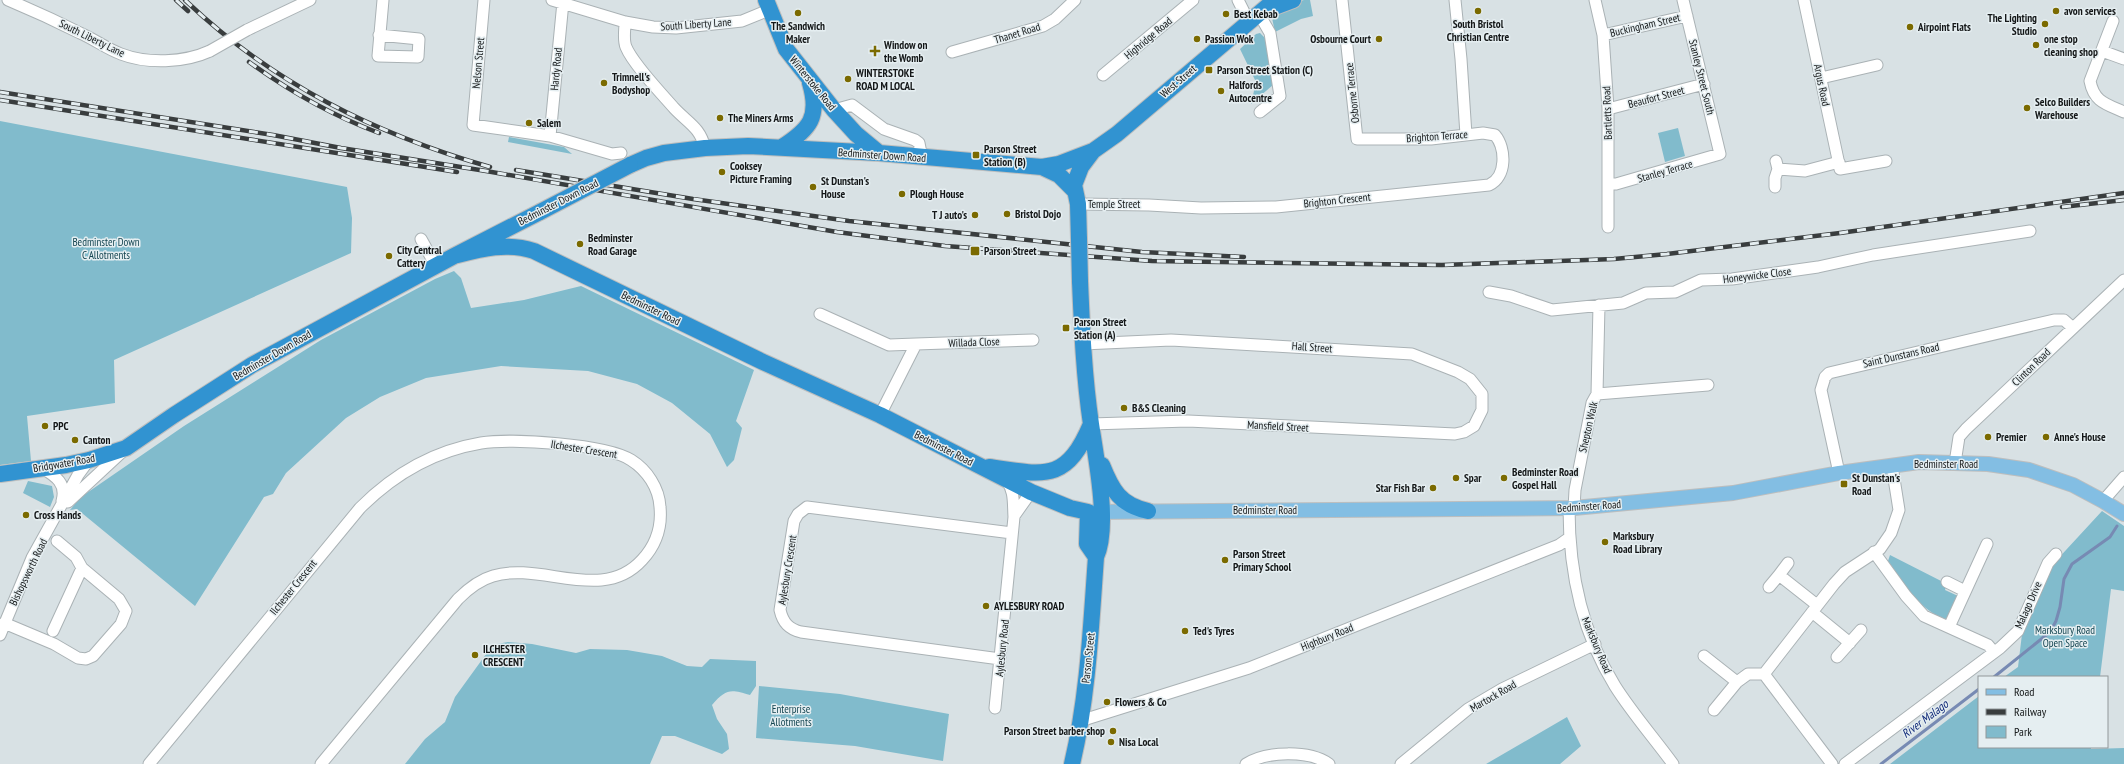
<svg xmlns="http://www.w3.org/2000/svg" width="2124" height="764" font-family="'PT Sans Narrow',sans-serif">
	<rect width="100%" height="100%" fill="#d8e1e4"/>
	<!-- green -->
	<path fill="#81bbcc" d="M1304 0H1310L1313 16 1301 19 1275 32 1272 18 1293 3Z
		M1260 33 1265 38 1273 85 1251 104 1256 82 1240 49 1256 34Z
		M0 121 347 187 352 218 351 253 114 360 115 403 27 416 31 461 0 465Z
		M1678 128 1685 156 1665 162 1658 133Z
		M509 137 564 147 572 154 508 142Z
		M454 271 461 278 471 308 524 300 581 286 754 370 736 421 742 428 734 460 727 467 710 434 672 403 637 384 588 371 501 366 426 378 380 397 346 418 286 473 273 494 264 497 195 606 77 509 70 510 81 497 184 426 321 340 435 279Z
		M28 481 52 486 54 497 50 507 23 493Z
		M2102 511 2124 526V591L2111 589 2100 677H2004L2018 667 2022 634 2054 563Z
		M1890 555 1947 584 1945 590 1958 596 1948 620C1919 611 1905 584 1888 561Z
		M508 642 532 644 576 653 590 649 627 650 662 656 687 666 702 667 710 659 756 661V686L750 695C730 689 726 689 712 705L717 719 727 734 729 749 722 754 675 736H662L650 764H405L425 739 445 722 455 697 489 650 497 644Z
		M759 686 840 694 949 714 943 761 855 746 756 738Z
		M1979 696V747H2091V749L2124 748V764H1890Z
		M1567 717 1581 746 1560 764H1486Z"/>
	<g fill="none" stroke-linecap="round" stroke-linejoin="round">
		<!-- stream -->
		<path stroke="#778ab3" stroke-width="3" d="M1994 677 2050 632 2056 621 2060 607 2064 579 2072 564 2110 537 2117 526
			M1881 764 1979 689"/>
		<defs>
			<path id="minor" d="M8 0C32 10 56 21 80 33 94 39 107 49 121 54 147 64 184 63 210 51
				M484 0 473 125 550 136 612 154 621 153
				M552 0 625 22 653 27 676 28 742 21 769 10
				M1238 0 1249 22
				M1455 0 1461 59 1466 135
				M1595 0 1603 35 1608 109V227
				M1804 0 1840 169 1886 161
				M1259 14 1270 33 1280 96 1260 112
				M2113 21 2090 81C2094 102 2106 104 2124 112
				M625 22C625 30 623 40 626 47 633 64 661 93 674 108 688 123 700 127 705 148
				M247 30 310 0
				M379 35 419 39 418 57 378 56 383 0
				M1603 35 1687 16
				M2102 51 2124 59
				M952 52 1043 26 1055 19 1075 0
				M1103 75 1193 0
				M1821 78 1877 65
				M1608 109 1704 84
				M834 110 852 105 884 129 915 140 919 143 922 158
				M550 136 563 2
				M1776 161 1778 169 1805 171 1839 162
				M1608 184H1616L1720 154 1683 0
				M1775 187V178L1778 169
				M1078 204 1149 205 1201 208 1276 207 1489 185C1507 177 1506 148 1495 135L1483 133 1431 139H1357L1342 0
				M421 239 436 266
				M1489 292 1511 296 1552 310 1623 303 1646 293 1675 292 1701 280 1732 279 1818 267 1873 255 2030 231
				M820 314 889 345 916 344
				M1083 344 1171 340 1412 354 1458 372 1470 379 1482 394V410L1474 426 1464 432 1455 434 1188 421 1091 424
				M1597 394 1599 305
				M880 415 916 344 1033 340
				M1955 463 1959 437 1966 429 2124 280
				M42 468C56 476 67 484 62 501
				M1839 473 1821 390 1825 377 1829 373 2054 320H2064L2073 328
				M2103 501 2124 477
				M68 502 123 451
				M1569 508C1569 570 1582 633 1615 686 1632 713 1654 738 1673 764
				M1574 508 1575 490 1592 403 1597 394 1708 385
				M1014 516 1031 492
				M1874 552 1906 596 1924 616 1988 645 1994 652
				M1788 563 1779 575 1817 605
				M1947 582 1965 591
				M1769 587 1779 575
				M1812 612 1850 643
				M4 623 54 644 78 658 86 659 93 656 121 624 126 611 119 599 82 568 76 557 57 541
				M1949 627 1987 544
				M53 631 82 568
				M0 635 32 558 78 475 89 460
				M1704 656 1737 682 1748 674H1764L1832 764
				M1837 657 1861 630
				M1000 659 801 632C789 629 783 623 780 610L794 521 798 514 807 507 1012 533
				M1764 674 1834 584 1845 572 1880 549 1891 533 1899 510 1892 466
				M995 708 1014 517C1013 503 1015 491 1006 480
				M1714 710 1737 682
				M1080 721 1249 668 1559 545 1569 538
				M149 764 360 508C394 474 433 451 481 443 510 438 606 444 631 460 647 470 659 488 660 507 662 527 656 545 642 560 602 604 541 561 493 576 479 580 468 589 458 599L321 764
				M1246 764C1266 751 1309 750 1329 764
				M1401 764 1468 709 1502 689 1595 644
				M1845 764 2000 648 2018 631 2048 563 2056 554"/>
			<path id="major" d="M1090 512 1574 508 1733 493 1839 473 1919 462 1988 464 2029 470 2073 485 2103 501 2124 514"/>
			<path id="highway" d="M766 0 786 49 834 110 856 134 879 153
				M1264 11 1293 0
				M782 147C810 129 820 117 810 83
				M630 165 646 158 664 153 705 148 748 146 879 153 1042 167 1059 164 1093 151 1117 134 1275 0
				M1042 167 1059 175 1074 190
				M1079 240 1078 204 1074 185 1081 167 1093 151
				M454 256C481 249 506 242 534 251L763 362 880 415 1031 492 1070 508 1088 512 1087 544 1096 557
				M1102 465C1112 490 1120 505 1148 511
				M989 467C1045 475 1066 483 1091 424
				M0 474 66 465 89 460 126 448 174 415 252 365 454 256 540 212
				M1072 764C1088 697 1091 626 1096 557 1110 526 1096 459 1091 424 1084 377 1082 329 1080 281"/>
		</defs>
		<!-- minor casing -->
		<use href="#minor" stroke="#aab2b5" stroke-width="13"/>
		<!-- major casing -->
		<use href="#major" stroke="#bdbebe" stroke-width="16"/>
		<!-- highway casing -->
		<use href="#highway" stroke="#bdbebe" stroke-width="18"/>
		<!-- minor -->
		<use href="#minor" stroke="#fff" stroke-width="11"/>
		<!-- major -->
		<use href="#major" stroke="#83bee3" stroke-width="14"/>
		<!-- highway -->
		<use href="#highway" stroke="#3193d1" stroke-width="16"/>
		<defs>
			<path id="rail" d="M176 0 188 11
				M185 0C272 83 375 134 490 167
				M249 62C289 91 333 116 379 133
				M0 92 273 135 341 148 486 171 837 232 945 246 1152 261 1442 265 1614 259 1667 254 1840 233 2124 193
				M0 100 457 172
				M516 170 693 199 849 221 1142 252 1244 257
				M2062 207 2124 200"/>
		</defs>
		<!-- rail casing -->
		<use href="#rail" stroke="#393d3e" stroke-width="4.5"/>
		<!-- rail -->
		<use href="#rail" stroke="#e5eef1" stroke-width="3" stroke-dasharray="9" stroke-linecap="butt"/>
		<defs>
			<path id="minor-bridge" d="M210 51 247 30"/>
			<path id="highway-bridge" d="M540 212 630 165
				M1079 240 1080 281"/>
		</defs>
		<!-- minor-bridge casing -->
		<use href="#minor-bridge" stroke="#aab2b5" stroke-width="13" stroke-linecap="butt"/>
		<!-- highway-bridge casing -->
		<use href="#highway-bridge" stroke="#bdbebe" stroke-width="18" stroke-linecap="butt"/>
		<!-- minor-bridge -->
		<use href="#minor-bridge" stroke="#fff" stroke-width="11"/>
		<!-- highway-bridge -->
		<use href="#highway-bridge" stroke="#3193d1" stroke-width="16"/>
	</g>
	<!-- markers -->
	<g fill="#7b6a00" stroke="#e5eef1" stroke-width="1.5">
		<circle cx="1478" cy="11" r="4"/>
		<circle cx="2056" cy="11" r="4"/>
		<circle cx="798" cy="13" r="4"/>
		<circle cx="1226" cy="14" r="4"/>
		<circle cx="2045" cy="24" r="4"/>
		<circle cx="1910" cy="27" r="4"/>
		<circle cx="1197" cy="39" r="4"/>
		<circle cx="1379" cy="39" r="4"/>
		<circle cx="2036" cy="45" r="4"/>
		<path d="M873 45h4v4h4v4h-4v4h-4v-4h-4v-4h4z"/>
		<rect x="1205" y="66" width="8" height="8" rx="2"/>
		<circle cx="848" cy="79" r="4"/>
		<circle cx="604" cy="83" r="4"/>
		<circle cx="1221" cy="91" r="4"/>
		<circle cx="2027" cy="108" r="4"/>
		<circle cx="720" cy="118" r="4"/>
		<circle cx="529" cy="123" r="4"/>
		<rect x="972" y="151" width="8" height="8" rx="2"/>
		<circle cx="722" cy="172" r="4"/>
		<circle cx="813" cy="187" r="4"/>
		<circle cx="902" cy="194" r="4"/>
		<circle cx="1007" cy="214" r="4"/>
		<circle cx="975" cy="215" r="4"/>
		<circle cx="580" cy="244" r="4"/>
		<rect x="970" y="246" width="10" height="10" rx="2"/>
		<circle cx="389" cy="256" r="4"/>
		<rect x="1062" y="324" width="8" height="8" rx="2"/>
		<circle cx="1124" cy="408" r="4"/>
		<circle cx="45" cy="426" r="4"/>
		<circle cx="1988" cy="437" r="4"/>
		<circle cx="2046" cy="437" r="4"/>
		<circle cx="75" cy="440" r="4"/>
		<circle cx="1456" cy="478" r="4"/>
		<circle cx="1504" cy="478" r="4"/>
		<rect x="1840" y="480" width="8" height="8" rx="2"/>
		<circle cx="1433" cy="488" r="4"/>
		<circle cx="26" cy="515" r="4"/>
		<circle cx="1605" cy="542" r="4"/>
		<circle cx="1225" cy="560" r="4"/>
		<circle cx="986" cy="606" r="4"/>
		<circle cx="1185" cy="631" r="4"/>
		<circle cx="475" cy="655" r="4"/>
		<circle cx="1107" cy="702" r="4"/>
		<circle cx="1113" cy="731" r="4"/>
		<circle cx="1111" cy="742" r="4"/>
	</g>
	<g text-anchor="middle" stroke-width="3" stroke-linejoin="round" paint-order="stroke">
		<!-- poi labels -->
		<g font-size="11" font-weight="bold" fill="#141718" stroke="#e5eef1" text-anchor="start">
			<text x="2064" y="15">avon services</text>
			<text x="1234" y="18">Best Kebab</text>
			<text x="2037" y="22" text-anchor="end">The Lighting<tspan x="2037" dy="13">Studio</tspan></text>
			<text x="1478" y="28" text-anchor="middle">South Bristol<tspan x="1478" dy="13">Christian Centre</tspan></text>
			<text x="798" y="30" text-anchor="middle">The Sandwich<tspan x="798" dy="13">Maker</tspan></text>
			<text x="1918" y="31">Airpoint Flats</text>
			<text x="1205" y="43">Passion Wok</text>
			<text x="1371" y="43" text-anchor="end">Osbourne Court</text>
			<text x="2044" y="43">one stop<tspan x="2044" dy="13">cleaning shop</tspan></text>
			<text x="884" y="49">Window on<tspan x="884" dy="13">the Womb</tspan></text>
			<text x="1217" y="74">Parson Street Station (C)</text>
			<text x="856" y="77">WINTERSTOKE<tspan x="856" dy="13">ROAD M LOCAL</tspan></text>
			<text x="612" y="81">Trimnell's<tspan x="612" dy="13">Bodyshop</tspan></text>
			<text x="1229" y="89">Halfords<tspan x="1229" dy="13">Autocentre</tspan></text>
			<text x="2035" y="106">Selco Builders<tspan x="2035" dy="13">Warehouse</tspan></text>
			<text x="728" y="122">The Miners Arms</text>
			<text x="537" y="127">Salem</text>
			<text x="984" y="153">Parson Street<tspan x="984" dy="13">Station (B)</tspan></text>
			<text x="730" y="170">Cooksey<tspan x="730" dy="13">Picture Framing</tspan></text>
			<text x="821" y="185">St Dunstan's<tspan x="821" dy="13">House</tspan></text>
			<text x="910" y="198">Plough House</text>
			<text x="1015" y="218">Bristol Dojo</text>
			<text x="967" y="219" text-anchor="end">T J auto's</text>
			<text x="588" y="242">Bedminster<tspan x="588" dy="13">Road Garage</tspan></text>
			<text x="397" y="254">City Central<tspan x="397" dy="13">Cattery</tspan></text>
			<text x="984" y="255">Parson Street</text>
			<text x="1074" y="326">Parson Street<tspan x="1074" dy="13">Station (A)</tspan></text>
			<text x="1132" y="412">B&amp;S Cleaning</text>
			<text x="53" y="430">PPC</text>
			<text x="1996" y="441">Premier</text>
			<text x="2054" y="441">Anne's House</text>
			<text x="83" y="444">Canton</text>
			<text x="1512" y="476">Bedminster Road<tspan x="1512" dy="13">Gospel Hall</tspan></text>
			<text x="1464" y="482">Spar</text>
			<text x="1852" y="482">St Dunstan's<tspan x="1852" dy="13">Road</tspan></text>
			<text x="1425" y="492" text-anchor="end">Star Fish Bar</text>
			<text x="34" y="519">Cross Hands</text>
			<text x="1613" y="540">Marksbury<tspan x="1613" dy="13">Road Library</tspan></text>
			<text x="1233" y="558">Parson Street<tspan x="1233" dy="13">Primary School</tspan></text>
			<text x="994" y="610">AYLESBURY ROAD</text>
			<text x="1193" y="635">Ted's Tyres</text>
			<text x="483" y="653">ILCHESTER<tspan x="483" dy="13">CRESCENT</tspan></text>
			<text x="1115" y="706">Flowers &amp; Co</text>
			<text x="1105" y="735" text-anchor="end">Parson Street barber shop</text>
			<text x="1119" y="746">Nisa Local</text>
		</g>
		<!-- street labels -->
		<g font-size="11" fill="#141718" stroke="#e5eef1">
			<text transform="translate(696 24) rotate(-4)" y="4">South Liberty Lane</text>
			<text transform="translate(1645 25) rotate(-13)" y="4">Buckingham Street</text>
			<text transform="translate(1017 33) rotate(-17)" y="4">Thanet Road</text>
			<text transform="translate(92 38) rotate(26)" y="4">South Liberty Lane</text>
			<text transform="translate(1148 38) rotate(-40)" y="4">Highridge Road</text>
			<text transform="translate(478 63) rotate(-85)" y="4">Nelson Street</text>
			<text transform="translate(556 69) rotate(-85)" y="4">Hardy Road</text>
			<text transform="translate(1702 77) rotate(76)" y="4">Stanley Street South</text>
			<text transform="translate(1178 81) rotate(-41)" y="4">West Street</text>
			<text transform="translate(813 83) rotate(51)" y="4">Winterstoke Road</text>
			<text transform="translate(1822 85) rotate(78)" y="4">Argus Road</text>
			<text transform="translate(1352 93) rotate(-96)" y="4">Osborne Terrace</text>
			<text transform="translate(1656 97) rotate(-15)" y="4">Beaufort Street</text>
			<text transform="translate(1607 113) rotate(-92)" y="4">Bartletts Road</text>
			<text transform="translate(1437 136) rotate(-4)" y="4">Brighton Terrace</text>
			<text transform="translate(882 155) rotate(4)" y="4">Bedminster Down Road</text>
			<text transform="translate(1665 171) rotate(-16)" y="4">Stanley Terrace</text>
			<text transform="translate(1337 200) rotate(-6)" y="4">Brighton Crescent</text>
			<text transform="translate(558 202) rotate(-27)" y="4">Bedminster Down Road</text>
			<text x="1114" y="208">Temple Street</text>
			<text transform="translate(1757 275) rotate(-7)" y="4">Honeywicke Close</text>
			<text transform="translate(651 308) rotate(26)" y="4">Bedminster Road</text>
			<text transform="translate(974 342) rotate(-2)" y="4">Willada Close</text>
			<text transform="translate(1312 347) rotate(4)" y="4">Hall Street</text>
			<text transform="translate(272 355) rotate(-30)" y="4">Bedminster Down Road</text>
			<text transform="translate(1901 355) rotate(-13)" y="4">Saint Dunstans Road</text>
			<text transform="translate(2031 367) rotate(-44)" y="4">Clinton Road</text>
			<text transform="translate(1278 426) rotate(3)" y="4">Mansfield Street</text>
			<text transform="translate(1588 427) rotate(-77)" y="4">Shepton Walk</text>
			<text transform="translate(944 448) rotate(27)" y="4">Bedminster Road</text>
			<text transform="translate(584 449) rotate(9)" y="4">Ilchester Crescent</text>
			<text transform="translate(64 463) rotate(-10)" y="4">Bridgwater Road</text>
			<text x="1946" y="468">Bedminster Road</text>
			<text transform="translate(1589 506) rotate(-4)" y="4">Bedminster Road</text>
			<text x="1265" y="514">Bedminster Road</text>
			<text transform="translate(787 570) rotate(-81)" y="4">Aylesbury Crescent</text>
			<text transform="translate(28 572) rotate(-64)" y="4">Bishopsworth Road</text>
			<text transform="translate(293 587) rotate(-51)" y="4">Ilchester Crescent</text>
			<text transform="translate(2028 605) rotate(-66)" y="4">Malago Drive</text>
			<text transform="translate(1327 637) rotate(-22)" y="4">Highbury Road</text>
			<text transform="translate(1597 645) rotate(67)" y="4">Marksbury Road</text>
			<text transform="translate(1002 648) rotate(-84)" y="4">Aylesbury Road</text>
			<text transform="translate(1088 658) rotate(-84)" y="4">Parson Street</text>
			<text transform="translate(1493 696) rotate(-30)" y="4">Martock Road</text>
		</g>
		<!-- park labels -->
		<g font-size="11" fill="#144551" stroke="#e5eef1">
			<text x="106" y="246">Bedminster Down<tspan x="106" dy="13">C Allotments</tspan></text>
			<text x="2065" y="634">Marksbury Road<tspan x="2065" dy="13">Open Space</tspan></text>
			<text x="791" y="713">Enterprise<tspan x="791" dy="13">Allotments</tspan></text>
		</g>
		<!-- water labels -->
		<g font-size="12" font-style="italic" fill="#102978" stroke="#e5eef1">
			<text transform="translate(1925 719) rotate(-37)" y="4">River Malago</text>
		</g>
	</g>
	<!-- legend -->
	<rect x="1978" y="676" width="130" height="72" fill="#e5eef1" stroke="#91989a"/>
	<rect x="1986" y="689" width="20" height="6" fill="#83bee3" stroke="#91989a"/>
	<text x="2014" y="696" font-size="12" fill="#141718">Road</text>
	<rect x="1986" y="709" width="20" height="6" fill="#393d3e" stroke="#91989a"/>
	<text x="2014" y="716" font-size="12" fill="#141718">Railway</text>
	<rect x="1986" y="726" width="20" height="12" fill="#81bbcc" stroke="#91989a"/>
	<text x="2014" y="736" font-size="12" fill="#141718">Park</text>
</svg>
